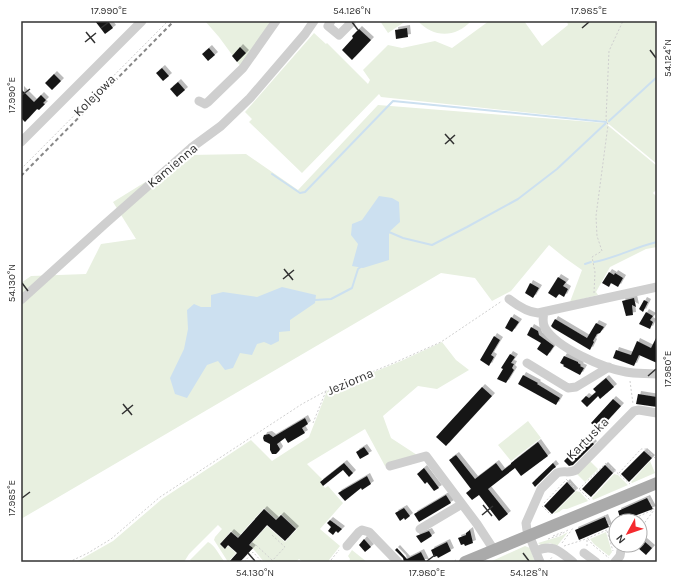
<svg xmlns="http://www.w3.org/2000/svg" width="678" height="583" font-family="Karla,sans-serif">
	<defs>
		<filter id="shadow"><feDropShadow dx="3" dy="-3" stdDeviation="0" flood-color="#0004"/></filter>
	</defs>
	<rect width="100%" height="100%" fill="#fff"/>
	<!-- green -->
	<path fill="#e8f0e0" d="M205 21H274L241 67 219 37Z
		M380 21H406L388 33Z
		M418 21H471C456 38 433 38 418 21Z
		M489 21H524L542 46 568 25 567 21H657V164L605 121 381 97 379 94 302 173 249 122 252 119 245 112 314 33 326 44 327 43 368 84 370 80 363 70 388 45 402 48 435 41 452 48Z
		M378 105 605 123 657 166V189L653 193 657 197V247L646 249 610 267 596 292 598 295 570 302 582 270 565 258 549 245 511 291 492 301 475 278 441 273 21 519V283L31 276 86 274 101 244 136 239 113 202 189 155 246 154 298 190Z
		M442 342 456 360 469 370 437 389 418 386 383 416 391 438 417 455 385 466 365 429 307 464 322 479 320 482 325 488 328 486 343 503 320 529 340 546 329 560 330 562H303L299 559 296 562H264L250 545 267 526 285 542 297 529 281 514 276 519 264 508 238 537 231 531 220 544 225 549 228 546 236 553 228 562 214 540 215 537 222 529 218 525 189 554 184 562H76L113 541 162 499 251 440 272 461 309 437 327 391 401 361Z
		M528 421 541 438 511 461 498 445Z
		M589 460 598 469 585 482 576 473Z
		M650 461 655 473 632 483 631 482Z
		M614 474 618 475 628 485 593 500 592 498Z
		M576 491 580 492 588 501 567 509H563L559 512 553 514Z
		M568 532 557 546 550 543 541 545 538 543 561 536Z
		M606 532 612 552 609 556 594 544 590 539Z
		M208 542C215 545 219 555 224 561L192 562 190 560Z
		M525 546 530 548 535 562H484L492 561Z
		M352 550 367 562H349L350 559 348 556Z"/>
	<!-- water -->
	<path fill="#cce0f0" d="M379 196 392 198 399 202 400 222 389 232V260L363 268 352 266 358 244 351 235 352 224 362 220Z
		M282 287 316 295 315 303 290 320V331L279 332V341L271 345 264 342 257 344 252 355 240 353 233 368 225 370 218 361 207 365 187 398 175 394 170 378 184 349 188 329 187 310 194 304 201 307H211V295L223 292 257 297Z"/>
	<g fill="none" stroke-linecap="round" stroke-linejoin="round">
		<!-- stream -->
		<path stroke="#cce0f0" stroke-width="2" d="M609 121 657 77
			M272 174 300 193 305 192 393 101 606 122
			M388 234 389 232 403 238 432 245 467 227 518 199 557 169 606 123
			M594 262C616 258 635 247 657 242
			M585 264 591 262
			M315 300 331 299 352 288 358 269 362 266"/>
	</g>
	<!-- building -->
	<path fill="#191919" filter="url(#shadow)" d="M95 21H108L113 28 105 34Z
		M407 28 408 37 396 39 395 30Z
		M359 29 371 40 352 60 342 50 353 38 352 36Z
		M240 47 246 53 237 62 232 56Z
		M209 48 215 55 208 61 202 54Z
		M162 68 169 76 163 81 156 73Z
		M54 74 61 81 52 90 45 83Z
		M178 82 185 90 177 97 170 89Z
		M21 89 34 102 41 95 46 100 43 103 45 104 39 110 37 109 25 122 21 118Z
		M609 272 614 275 615 273 623 278 618 287 611 283 609 287 602 283Z
		M558 277 566 282 563 286 568 289 564 297 559 294 556 298 548 293Z
		M530 283 539 288 533 298 525 293Z
		M634 298 636 307 632 305 633 315 626 316 622 301Z
		M644 300 648 302 643 312 639 309Z
		M646 312 653 316 650 320 653 322 650 329 639 324Z
		M511 317 519 322 512 332 505 328Z
		M555 319 587 338 596 323 604 327 600 333 597 334 593 341 594 342 590 350 553 328 551 326Z
		M531 327 538 331 539 335 554 346 547 356 537 349 541 343 527 335Z
		M494 336 500 340 491 355 494 357 489 366 480 360Z
		M657 336V363L639 355 634 366 613 358 616 350 631 355 637 341 651 348Z
		M510 354 515 357 511 363 514 364 512 368 514 370 506 383 497 379 503 369 501 368Z
		M564 356 578 362V363L581 365 580 366 584 368 580 375 563 366 564 365 560 363Z
		M523 375 538 383 537 384 560 398 556 405 518 384Z
		M606 378 614 387 600 399 598 396 587 407 581 401 586 396 589 398 596 392 593 389Z
		M482 387 492 396 446 446 436 437Z
		M638 394 657 397V407L636 404Z
		M613 399 621 406 599 430 591 423Z
		M305 418 308 424 302 428 305 433 288 443 285 438 277 444 280 449 279 451 276 454H272L270 450V444L264 441 263 438 264 435 269 434 273 437Z
		M587 437 594 444 573 465 569 466 564 461Z
		M538 442 548 456 521 476 515 468 488 489 508 514 499 521 479 495 472 500 466 493 471 489 449 460 456 455 475 479 496 463 502 471 511 464V463Z
		M364 447 369 454 360 459 356 452Z
		M644 451 652 458 629 482 621 474Z
		M344 463 353 473 349 477 343 470 323 486 320 482Z
		M553 463 556 467 553 469 535 487 532 483Z
		M605 465 613 473 591 497 582 489Z
		M424 468 439 488 434 491 427 482 425 484 417 474Z
		M367 476 371 484 362 490 361 488 345 501 338 493Z
		M567 482 575 491 552 514 544 506Z
		M446 495 451 503 419 522 414 514Z
		M647 498 653 509 621 521 618 511Z
		M404 508 410 516 405 520 404 518 400 521 395 513Z
		M264 509 276 520 281 515 296 529 285 541 267 525 249 545 253 548 240 562H229L237 553 228 545 225 549 220 544 231 532 238 538Z
		M605 517 609 527 579 540 575 530Z
		M330 520 342 529 338 533 336 531 333 535 328 531 331 527 327 523Z
		M470 530 473 543 465 546 464 544 461 545 458 538 466 535V533Z
		M429 531 432 536 421 543 416 536Z
		M364 539 371 547 365 552 359 545Z
		M644 541 652 548 646 555 638 548Z
		M447 542 451 551 438 558 437 556 434 557 431 550Z
		M397 548 407 559 421 552 426 562H404L403 558 395 550Z"/>
	<g fill="none" stroke-linecap="round" stroke-linejoin="round">
		<!-- path -->
		<path stroke="#cfcfcf" stroke-width="1" stroke-dasharray="2 2" stroke-linecap="butt" d="M21 169 168 21
			M594 293 595 272 592 257 602 251 597 236 596 216 608 125 606 119 609 51 623 21
			M630 381 633 404
			M313 423 326 391
			M619 473 641 449H646L657 460
			M567 480 574 487 579 489 590 500
			M579 489 606 463 630 484
			M544 503 567 479
			M542 506 551 515
			M605 515 614 538 616 539
			M628 521 653 510
			M640 529 654 510 648 497
			M607 531 613 551
			M553 536 563 532
			M548 539 560 535 568 530
			M588 539 593 545 609 558
			M562 543 573 528
			M256 545 272 560
			M564 546 586 539 616 526
			M587 546V539
			M331 560 339 550
			M69 562 88 553 111 539 160 497 302 404 326 391 396 362 441 342 502 301
			M244 562 253 552 262 562
			M271 562 285 547 272 535
			M451 562 456 560
			M548 562 553 556"/>
		<!-- minor -->
		<path stroke="#cfcfcf" stroke-width="9" d="M331 21 328 26 339 35 351 23 349 21
			M199 101 205 104 208 102 243 68 276 21
			M21 142 142 21
			M509 299C518 306 527 312 538 313L657 287
			M21 300 105 224 191 148 221 126 250 98 305 34 314 21
			M544 312C543 317 542 323 545 328 557 348 603 368 626 372 636 374 647 373 657 374
			M527 363 568 388 576 387 609 367
			M390 466 426 456 477 524 494 550
			M420 529 462 504
			M347 546 359 532 362 530 369 532 398 562
			M536 551C553 543 560 552 573 562
			M584 553 596 562
			M540 562 527 530 526 523 541 489 557 473C563 470 569 474 576 470L634 411 639 410 657 413
			M615 562 620 556 622 545"/>
		<!-- major -->
		<path stroke="#aaa" stroke-width="12" d="M465 562 657 483"/>
		<!-- rail -->
		<path stroke="#878787" stroke-width="2" stroke-dasharray="4 3" stroke-linecap="butt" d="M21 176 174 21"/>
	</g>
	<!-- ticks -->
	<path fill="none" stroke="#323232" stroke-width="1.5" d="M352 22 358 30M101 28 109 22M582 28 589 22M86 32 95 43M85 42 96 33M650 50 656 58M22 95 30 89M445 134 454 144M445 144 455 135M284 269 293 280M283 279 294 270M22 283 28 291M648 376 656 369M123 404 132 415M122 414 133 405M22 498 30 492M483 505 492 516M482 515 493 506M248 553 255 561M523 553 529 561M427 561 435 555"/>
	<g text-anchor="middle" stroke-width="4" stroke-linejoin="round" paint-order="stroke">
		<!-- street labels -->
		<g font-size="13" fill="#323232" stroke="#fff">
			<text transform="translate(94 95) rotate(-45)" y="5">Kolejowa</text>
			<text transform="translate(172 165) rotate(-40)" y="5">Kamienna</text>
			<text transform="translate(350 381) rotate(-23)" y="5">Jeziorna</text>
			<text transform="translate(587 438) rotate(-45)" y="5">Kartuska</text>
		</g>
	</g>
	<!-- border -->
	<rect width="678" height="583" fill="none" stroke="#ffffff" stroke-width="44"/>
	<!-- north arrow -->
	<g transform="translate(628 533) rotate(230)"><circle r="19" fill="#ffffff" stroke="#adadad"/>
	<path d="M0-3L7 15L0 10L-7 15Z" fill="#f42a2e"/>
	<text y="-6" font-size="11" font-weight="bold" text-anchor="middle" fill="#323232">N</text>
	</g>
	<rect x="22" y="22" width="634" height="539" fill="none" stroke="#323232" stroke-width="1.5"/>
	<g font-size="10" text-anchor="middle" fill="#323232">
		<text x="109" y="14">17.990°E</text>
		<text x="352" y="14">54.126°N</text>
		<text x="589" y="14">17.985°E</text>
		<text transform="translate(667 58) rotate(-90)" y="4">54.124°N</text>
		<text transform="translate(11 95) rotate(-90)" y="4">17.990°E</text>
		<text transform="translate(11 283) rotate(-90)" y="4">54.130°N</text>
		<text transform="translate(667 369) rotate(-90)" y="4">17.980°E</text>
		<text transform="translate(11 498) rotate(-90)" y="4">17.985°E</text>
		<text x="255" y="576">54.130°N</text>
		<text x="427" y="576">17.980°E</text>
		<text x="529" y="576">54.128°N</text>
	</g>
</svg>
